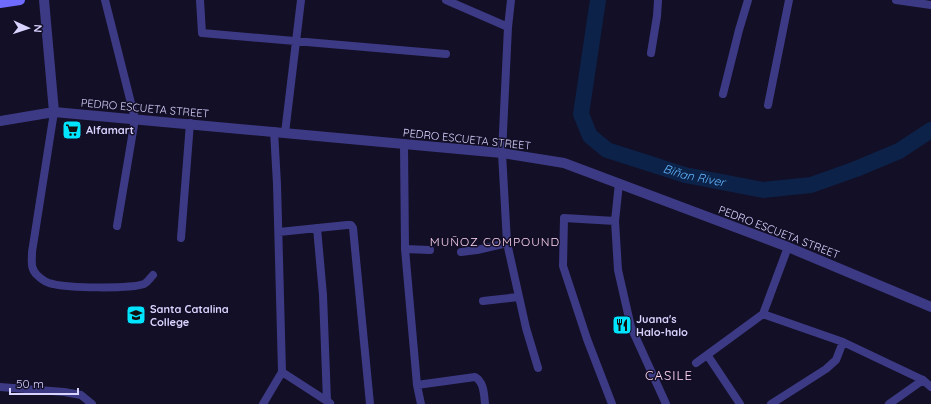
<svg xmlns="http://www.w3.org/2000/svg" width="931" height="404" font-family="Quicksand,sans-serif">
	<rect width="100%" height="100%" fill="#130f26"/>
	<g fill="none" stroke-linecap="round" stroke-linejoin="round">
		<!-- river -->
		<path stroke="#0c2248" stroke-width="16" id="s1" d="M598 0 581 114 590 136 607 150 685 175 763 190 811 185 856 169 899 151 931 130"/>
		<!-- minor -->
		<path stroke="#3d3a85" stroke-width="8" d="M105 0 135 119 117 226
			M200 0 202 33 446 54
			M446 0 508 27 502 153 507 243 526 328 538 368
			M896 0 931 5
			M508 27 511 0
			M651 53 657 16 658 0
			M723 94 739 30 748 0
			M768 105 789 0
			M54 112 32 252C32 261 30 268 37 275 41 279 47 283 53 284 68 288 130 289 144 284 148 282 150 278 153 275
			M285 133 301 0
			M404 145 405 249 417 385 421 404
			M619 183 615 221 618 270 631 327 666 404
			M317 228 323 295 327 401
			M279 232 347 225H351L353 228 370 404
			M181 238 190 123
			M405 249 430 250
			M461 252 477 250 507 243
			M483 301 518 297
			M763 314 843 342 923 380 931 387
			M708 356 740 404
			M696 363 763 314 788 247
			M282 372 330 403
			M417 385 475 377C484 382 484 394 485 404
			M0 387 64 392 81 395 92 404
			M263 404 282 372 277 184 274 131
			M612 404 587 339 563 266 564 218 615 221
			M771 404 826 369 836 360 843 342
			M889 404 923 380"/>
		<!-- tertiary -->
		<path stroke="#3d3a85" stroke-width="10" d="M44 0 54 112
			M0 121 54 112 502 153 564 163 788 247 931 307"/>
		<!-- secondary -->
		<path stroke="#6f6bff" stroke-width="10" d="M0 3 20 0"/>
	</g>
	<!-- icons -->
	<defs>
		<symbol id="supermarket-square" viewBox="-11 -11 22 22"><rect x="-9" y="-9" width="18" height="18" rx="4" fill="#00e5ff" stroke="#130f26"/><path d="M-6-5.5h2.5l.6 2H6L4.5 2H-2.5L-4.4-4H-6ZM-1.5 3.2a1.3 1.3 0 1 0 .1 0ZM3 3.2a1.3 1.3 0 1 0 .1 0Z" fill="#111"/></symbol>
		<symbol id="university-square" viewBox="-11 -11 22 22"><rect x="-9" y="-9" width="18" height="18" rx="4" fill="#00e5ff" stroke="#130f26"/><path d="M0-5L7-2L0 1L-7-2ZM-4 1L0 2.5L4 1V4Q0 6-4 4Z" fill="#111"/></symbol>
		<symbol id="restaurant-square" viewBox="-11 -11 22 22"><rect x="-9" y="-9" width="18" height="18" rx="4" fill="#00e5ff" stroke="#130f26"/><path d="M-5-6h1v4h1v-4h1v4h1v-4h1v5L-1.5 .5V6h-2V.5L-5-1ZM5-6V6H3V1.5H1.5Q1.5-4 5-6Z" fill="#111"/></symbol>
	</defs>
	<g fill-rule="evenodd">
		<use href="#supermarket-square" x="61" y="119" width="22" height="22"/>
		<use href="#university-square" x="125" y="304" width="22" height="22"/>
		<use href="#restaurant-square" x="611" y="314" width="22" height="22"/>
	</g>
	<g text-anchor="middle" stroke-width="3" stroke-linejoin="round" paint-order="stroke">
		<!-- street labels -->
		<g font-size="11" fill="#d9d4ff" stroke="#130f26">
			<text transform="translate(145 108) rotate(5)" y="4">PEDRO ESCUETA STREET</text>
			<text transform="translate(467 139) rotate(6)" y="4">PEDRO ESCUETA STREET</text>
			<text transform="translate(779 232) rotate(21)" y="4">PEDRO ESCUETA STREET</text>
		</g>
		<!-- poi labels -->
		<g font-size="11" font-weight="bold" fill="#d9d4ff" stroke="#130f26" text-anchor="start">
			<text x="86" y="134">Alfamart</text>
			<text x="150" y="313">Santa Catalina<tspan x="150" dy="13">College</tspan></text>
			<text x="636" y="323">Juana's<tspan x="636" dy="13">Halo-halo</tspan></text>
		</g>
		<!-- water labels -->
		<g font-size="12" font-style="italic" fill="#62b6ff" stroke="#130f26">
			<text dy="4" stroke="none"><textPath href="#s1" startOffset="252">Biñan River</textPath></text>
		</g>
		<!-- neighbourhood labels -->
		<g font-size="12" letter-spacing="1" fill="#ffd6f0" stroke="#130f26">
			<text x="495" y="246">MUÑOZ COMPOUND</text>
		</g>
		<!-- quarter labels -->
		<g font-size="13" letter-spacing="1" fill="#ffd6f0" stroke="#130f26">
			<text x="669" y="380">CASILE</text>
		</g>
	</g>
	<!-- north arrow -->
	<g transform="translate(28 28) rotate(93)" stroke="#130f26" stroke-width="3" paint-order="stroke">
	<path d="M0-3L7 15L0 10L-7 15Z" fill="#d9d4ff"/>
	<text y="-6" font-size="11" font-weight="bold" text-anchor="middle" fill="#d9d4ff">N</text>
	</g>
	<!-- scale -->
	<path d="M10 388v6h68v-6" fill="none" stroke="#d9d4ff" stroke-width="2"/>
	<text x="16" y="388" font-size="12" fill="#d9d4ff" stroke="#130f26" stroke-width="3" paint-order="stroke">50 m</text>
</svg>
